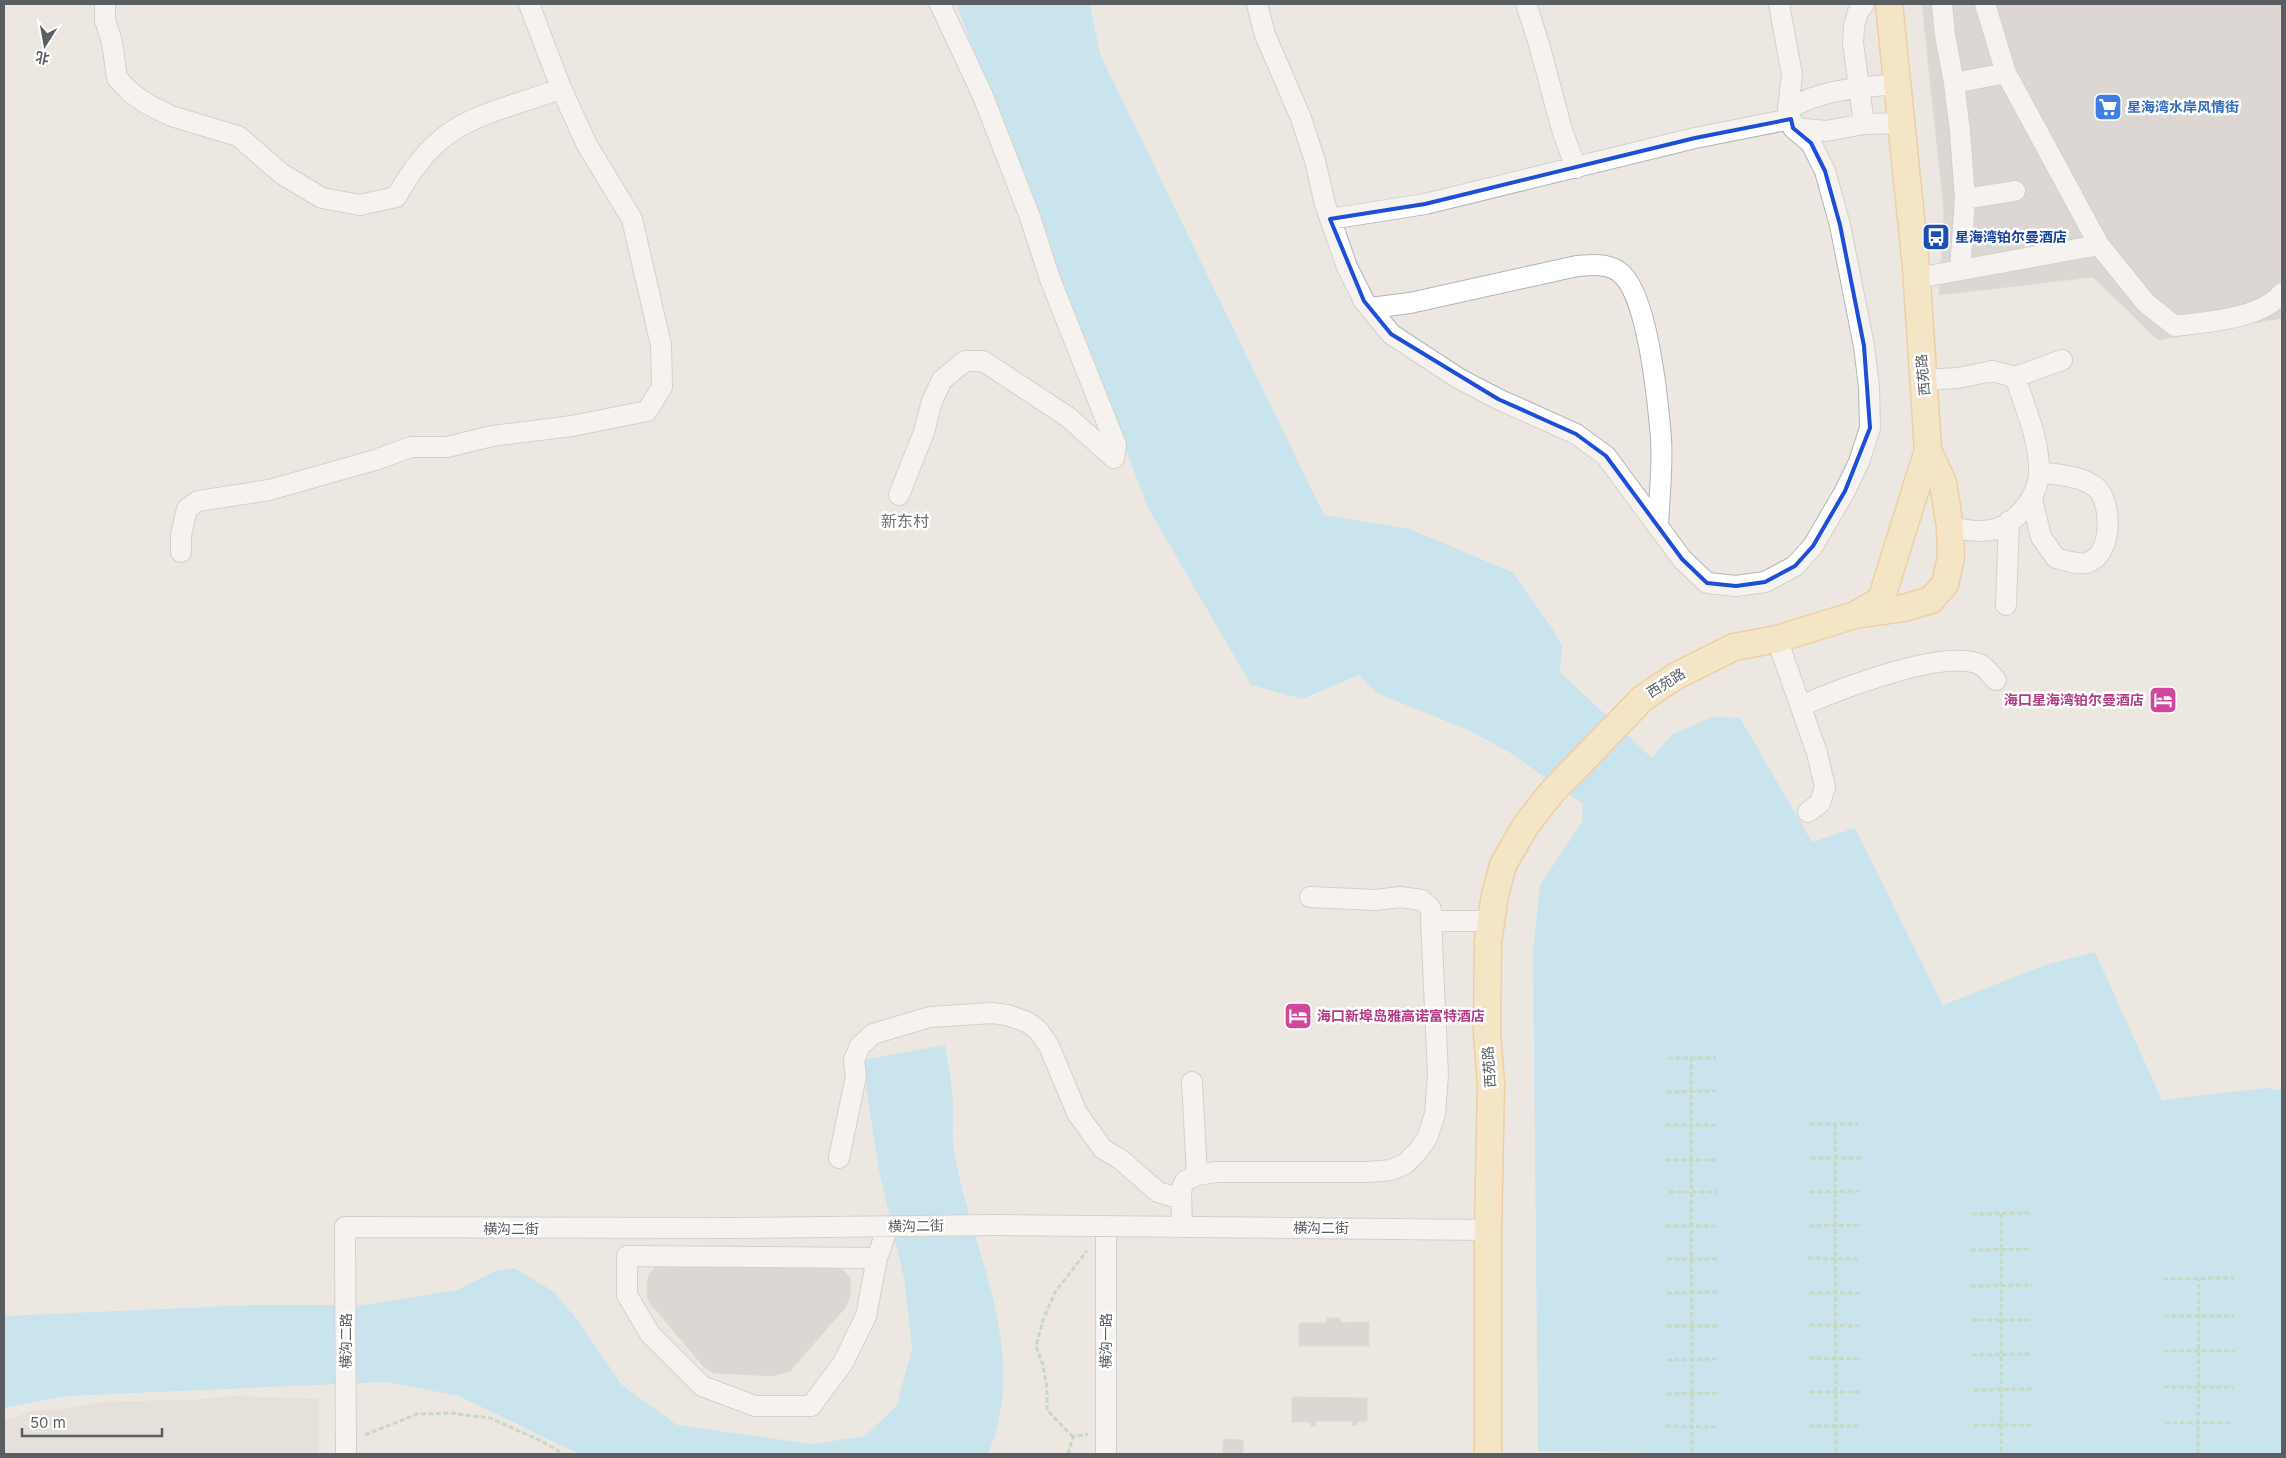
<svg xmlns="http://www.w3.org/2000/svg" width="2286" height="1458" font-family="Inter,'Noto Sans SC',sans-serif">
	<rect width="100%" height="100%" fill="#ece8e1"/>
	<!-- education -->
	<path fill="#dcd7cf" d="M234 1396 319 1399V1454H4V1421L31 1411 71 1408 102 1402 208 1399Z"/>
	<!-- water -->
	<path fill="#a1e0fc" d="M956 4H1090L1100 54 1324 515 1410 529 1512 572 1552 628 1562 645 1560 672 1652 758 1671 735 1712 717 1740 718 1812 842 1855 828 1943 1005 2045 965 2095 952 2162 1100 2265 1088 2282 1090V1454H1637L1636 1452 1538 1451 1533 950 1540 885 1582 822 1583 804 1509 752 1468 730 1376 693 1359 675 1302 699 1251 685 1148 508Z
		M945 1045C948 1063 952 1083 953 1101 954 1118 951 1135 954 1151 972 1253 1031 1351 988 1454H579L459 1396 387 1382 67 1396 4 1408V1316L252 1305H364L457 1290 496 1271 515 1268 554 1292 578 1321 622 1385 677 1425 813 1444 865 1436 897 1405 912 1348 904 1278 879 1171 862 1060Z"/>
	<!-- building -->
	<path fill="#c8c3be" stroke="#d0c9c0" d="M1922 4H2282V318L2158 340 2093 277 1939 295 1944 210Z
		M659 1264H837L850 1277 851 1294 845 1308 790 1371 773 1376 713 1373 703 1366 650 1303 647 1296V1282L649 1274Z
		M1327 1318H1340L1341 1323 1369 1322V1346H1299V1323H1327Z
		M1292 1397 1367 1398V1421H1357V1425L1353 1426 1352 1421H1316V1426H1311V1422H1292Z
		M1223 1439 1243 1440V1454H1223Z"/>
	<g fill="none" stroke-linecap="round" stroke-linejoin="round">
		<defs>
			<path id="minor" d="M105 4V20L112 42 117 78 130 92 147 104 171 116 238 136 282 174 322 198 360 205 396 197C408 177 420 158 438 142 471 112 521 105 561 88
				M1257 4 1265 35 1301 118 1315 161 1325 204 1347 267 1364 301 1391 334 1458 378 1498 399 1576 434 1606 456 1682 559 1707 583 1736 586 1765 582 1795 566 1813 546 1845 491 1859 462 1870 428 1869 387 1864 346 1840 225 1825 171 1811 143 1793 128 1788 109 1792 75 1779 4
				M1526 4 1539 44 1562 130 1576 168
				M1864 4 1858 12 1854 26 1853 43 1864 124 1901 123
				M1942 4 1945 35 1954 83 1960 132 1965 199 1960 270
				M1985 4 2006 73 2099 245
				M1954 83 2006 73
				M1788 109C1823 89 1858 88 1896 84
				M1793 128 1826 131 1864 124
				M1965 199 2015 191
				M1330 219 1425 204 1695 138 1791 119
				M1917 278 2099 245 2146 303 2175 326C2206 322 2261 319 2282 293
				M1370 308 1410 303 1577 266C1591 265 1606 263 1618 271 1648 290 1658 403 1661 438 1663 467 1659 498 1658 527
				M2015 377 2062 360
				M1924 380 1958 378 1992 371 2015 377C2025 407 2039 439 2039 470 2040 494 2018 522 1996 529 1980 533 1965 530 1950 527
				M899 495 924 432 932 401 942 380 965 361H983L1068 417 1114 458 1116 445 1050 279 1030 217 983 96 940 4
				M2032 499 2041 537 2056 558C2064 560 2077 565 2086 563 2112 556 2112 510 2100 492 2089 476 2058 475 2040 472
				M181 552V535L187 509 198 501 269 490 375 460 411 447H447L492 436 572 426 647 411 662 387 661 345 632 219 587 145 561 88 529 4
				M2006 605 2009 521
				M1777 639 1817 753 1825 787 1820 803 1808 812
				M1801 706C1837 690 1942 649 1979 664 1985 666 1991 675 1996 680
				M1310 897 1376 900 1400 897 1422 900 1431 909V921
				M1192 1082 1197 1175
				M839 1158 856 1076 854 1060 860 1046 873 1034 930 1017 992 1013 1007 1015 1027 1022 1038 1030 1049 1046 1077 1113 1103 1149 1120 1159 1158 1192 1181 1199
				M1182 1227 1181 1190 1185 1181 1197 1175 1216 1172H1368L1391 1170 1405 1164 1418 1151 1427 1138 1435 1114 1438 1075 1431 921H1491
				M877 1258 627 1256V1295L650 1334 702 1386 755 1406H811L843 1363 866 1316 877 1258 888 1227
				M346 1454 345 1227 733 1228 996 1225 1488 1230
				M1106 1454V1227"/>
			<path id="major" d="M1861 614 1904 608 1931 600 1945 584 1951 557 1950 527 1943 483 1928 450
				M1488 1454V1230L1491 1083 1487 1034 1488 942 1495 895 1503 865 1526 825 1552 792 1643 698 1676 676 1734 647 1777 639 1855 615 1881 600 1928 450 1916 267 1889 4"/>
		</defs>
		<!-- minor casing -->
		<use href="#minor" stroke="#b2b5b8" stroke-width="22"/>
		<!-- major casing -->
		<use href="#major" stroke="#ecb15a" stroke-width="29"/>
		<!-- path -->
		<path stroke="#98c7a0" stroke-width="3" stroke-dasharray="5 2.5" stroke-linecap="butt" d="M1691 1057 1692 1454
			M1668 1058H1716
			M1667 1092 1716 1091
			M1810 1124H1858
			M1835 1124 1836 1454
			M1666 1125H1717
			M1811 1158H1861
			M1666 1160H1716
			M1669 1192H1717
			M1810 1192 1861 1191
			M1972 1214 2031 1213
			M2001 1214V1454
			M1666 1226H1718
			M1809 1226 1862 1225
			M1971 1250 2031 1249
			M1808 1258 1860 1259
			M1667 1259H1718
			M2163 1279 2234 1278
			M1971 1286 2032 1285
			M1667 1293 1719 1292
			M1810 1293H1861
			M2164 1316H2234
			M1972 1320H2031
			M1810 1325 1862 1326
			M1667 1326H1717
			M2164 1351H2235
			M1972 1355 2031 1354
			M1809 1358 1862 1359
			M1667 1360 1719 1359
			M2164 1387H2234
			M1974 1390 2032 1389
			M1810 1392H1861
			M1667 1394 1720 1393
			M2165 1423H2233
			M1974 1425H2031
			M1666 1426 1718 1427
			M1809 1426H1861
			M365 1435 417 1414 450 1413 490 1418 539 1440 564 1454
			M1073 1437 1047 1410V1388L1043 1365 1036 1346 1043 1320 1055 1292 1087 1251
			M1068 1454 1073 1437 1088 1434
			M2198 1454 2199 1279"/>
		<!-- minor -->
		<use href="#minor" stroke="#fff" stroke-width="20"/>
		<!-- major -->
		<use href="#major" stroke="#fce3a6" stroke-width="26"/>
	</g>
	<!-- marked area -->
	<path d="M0 0H2286V1458H0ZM1791 119 1793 128 1811 143 1825 171 1840 225 1864 346 1870 428 1845 491 1813 546 1795 566 1765 582 1736 586 1707 583 1682 559 1606 456 1576 434 1498 399 1391 334 1364 301 1330 219 1425 204 1695 138Z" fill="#ece8e1" fill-opacity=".55" fill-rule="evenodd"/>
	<path fill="none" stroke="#1d4ed8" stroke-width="4" stroke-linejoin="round" d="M1791 119 1793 128 1811 143 1825 171 1840 225 1864 346 1870 428 1845 491 1813 546 1795 566 1765 582 1736 586 1707 583 1682 559 1606 456 1576 434 1498 399 1391 334 1364 301 1330 219 1425 204 1695 138Z"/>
	<!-- icons -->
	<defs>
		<symbol id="supermarket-square" viewBox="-11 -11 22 22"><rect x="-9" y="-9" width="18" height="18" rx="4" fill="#3f7fe0" stroke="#fff"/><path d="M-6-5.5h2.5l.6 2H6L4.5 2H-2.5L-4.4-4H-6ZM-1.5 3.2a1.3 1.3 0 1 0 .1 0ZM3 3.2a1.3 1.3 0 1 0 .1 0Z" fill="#fff"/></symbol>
		<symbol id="bus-square" viewBox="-11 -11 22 22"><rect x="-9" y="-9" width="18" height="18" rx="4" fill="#1a4fb4" stroke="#fff"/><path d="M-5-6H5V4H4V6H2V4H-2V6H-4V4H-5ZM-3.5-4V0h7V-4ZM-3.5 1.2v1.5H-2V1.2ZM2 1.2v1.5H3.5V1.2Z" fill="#fff"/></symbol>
		<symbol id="hotel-square" viewBox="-11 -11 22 22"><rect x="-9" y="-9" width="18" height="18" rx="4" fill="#d1479c" stroke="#fff"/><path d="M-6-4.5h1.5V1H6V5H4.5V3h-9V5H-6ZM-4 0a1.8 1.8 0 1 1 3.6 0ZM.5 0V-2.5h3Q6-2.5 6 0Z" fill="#fff"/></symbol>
	</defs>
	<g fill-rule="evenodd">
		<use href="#supermarket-square" x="2092" y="91" width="32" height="32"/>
		<use href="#bus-square" x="1920" y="221" width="32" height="32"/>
		<use href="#hotel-square" x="2147" y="684" width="32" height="32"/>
		<use href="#hotel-square" x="1282" y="1000" width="32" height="32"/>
	</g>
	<g text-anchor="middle" stroke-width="5" stroke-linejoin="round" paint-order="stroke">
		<!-- shop labels -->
		<g font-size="14" font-weight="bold" fill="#366cbe" stroke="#fff" text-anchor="start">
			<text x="2127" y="112">星海湾水岸风情街</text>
		</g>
		<!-- transit labels -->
		<g font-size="14" font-weight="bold" fill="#164399" stroke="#fff" text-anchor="start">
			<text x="1955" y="242">星海湾铂尔曼酒店</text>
		</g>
		<!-- street labels -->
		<g font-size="14" fill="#5a5e62" stroke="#fff">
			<text transform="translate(1923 375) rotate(-95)" y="5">西苑路</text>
			<text transform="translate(1666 683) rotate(-32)" y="5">西苑路</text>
			<text transform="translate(1489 1067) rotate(-94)" y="5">西苑路</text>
			<text transform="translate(916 1226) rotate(-1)" y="5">横沟二街</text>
			<text x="1321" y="1233">横沟二街</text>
			<text x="511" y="1234">横沟二街</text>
			<text transform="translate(346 1341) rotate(-90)" y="5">横沟二路</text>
			<text transform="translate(1106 1341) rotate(-90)" y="5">横沟一路</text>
		</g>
		<!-- hotel labels -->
		<g font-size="14" font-weight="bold" fill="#b23c85" stroke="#fff" text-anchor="end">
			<text x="2144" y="705">海口星海湾铂尔曼酒店</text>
			<text x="1317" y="1021" text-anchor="start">海口新埠岛雅高诺富特酒店</text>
		</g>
		<!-- quarter labels -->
		<g font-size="16" fill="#6b7074" stroke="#fff">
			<text x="905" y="527">新东村</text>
		</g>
	</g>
	<!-- border -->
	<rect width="2286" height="1458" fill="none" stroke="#5a5e62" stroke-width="10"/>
	<!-- north arrow -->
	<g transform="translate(45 45) rotate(191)" stroke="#ffffff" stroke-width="4" paint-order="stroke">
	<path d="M0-4L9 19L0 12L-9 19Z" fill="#5a5e62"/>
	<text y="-8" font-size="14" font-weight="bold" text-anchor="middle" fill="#5a5e62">北</text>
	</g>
	<!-- scale -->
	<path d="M22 1428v8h140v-8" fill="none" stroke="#5a5e62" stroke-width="2.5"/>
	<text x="30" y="1428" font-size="15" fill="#5a5e62" stroke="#ffffff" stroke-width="4" paint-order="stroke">50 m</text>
</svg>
